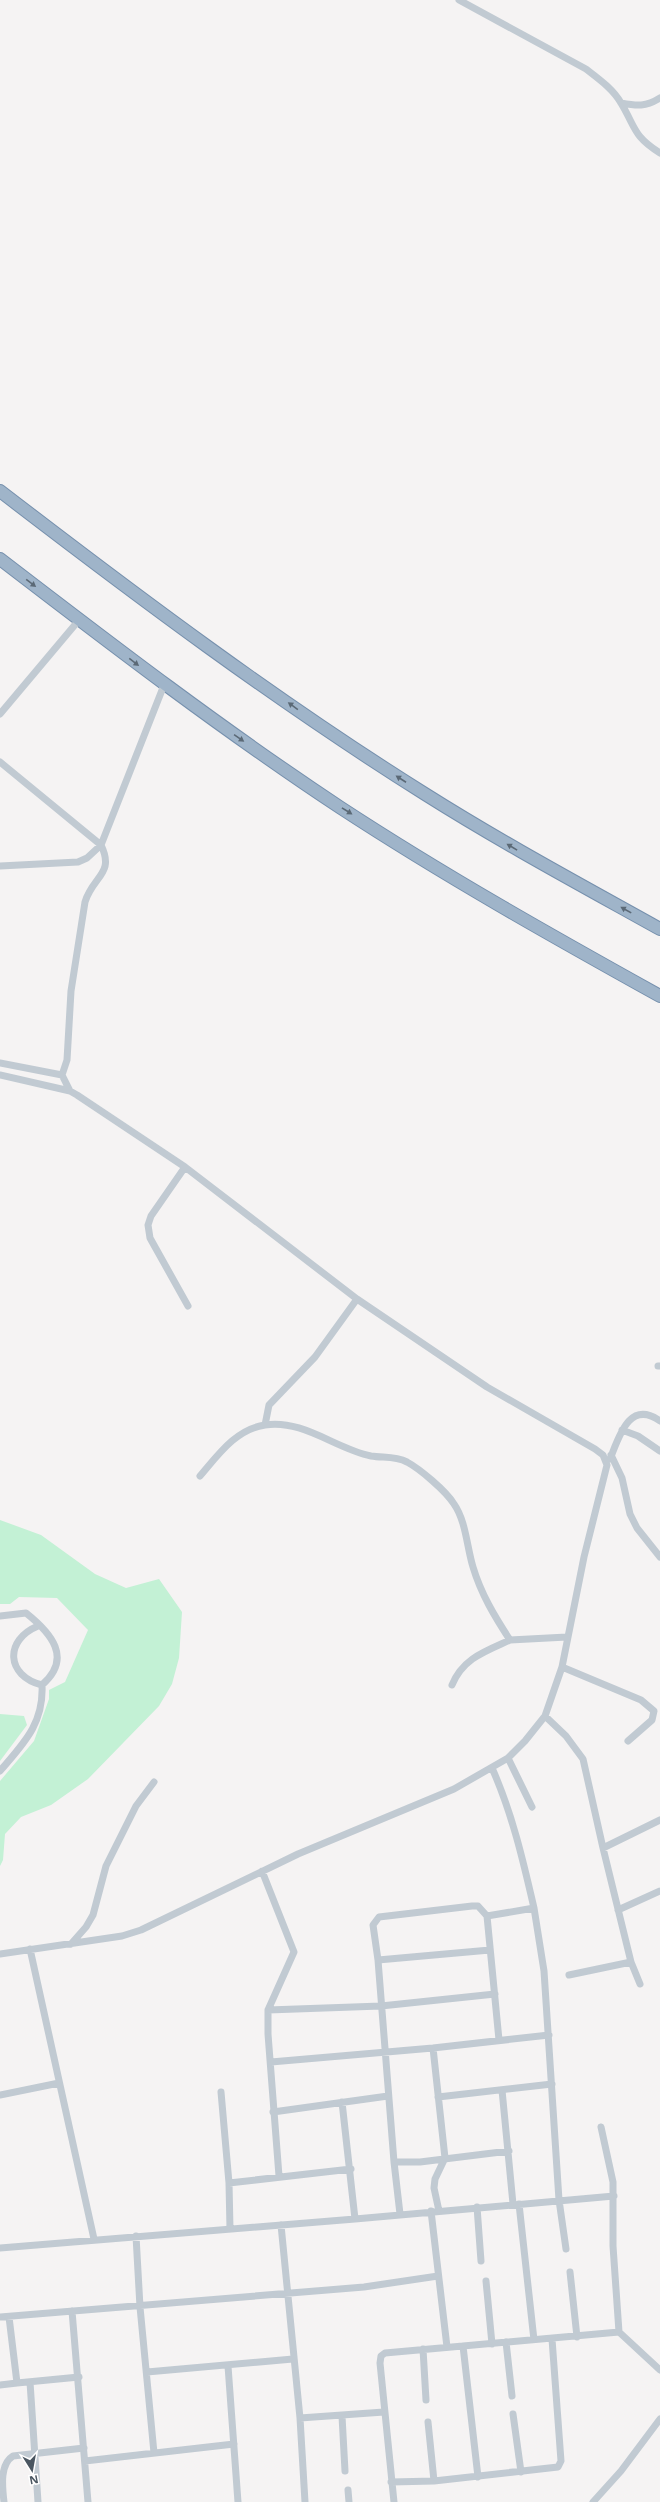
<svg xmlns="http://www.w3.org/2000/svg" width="660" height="2502" font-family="'Open Sans',sans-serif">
	<rect width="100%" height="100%" fill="#f5f3f3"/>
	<!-- green -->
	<path fill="#c3f1d5" d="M0 1520 41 1535 95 1574 126 1588 159 1579 182 1612 179 1658 172 1684 159 1706 88 1779 51 1805 21 1817 5 1834 3 1860 0 1866V1781L34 1741 49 1699V1690L65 1682 88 1630 57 1598 19 1597 10 1604H0Z
		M0 1714 24 1716 27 1725 0 1761Z"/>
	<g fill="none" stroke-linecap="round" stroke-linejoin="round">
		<defs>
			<path id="trunk" d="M0 491C138 597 278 702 425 794 501 842 581 885 660 929
				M0 559C112 645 223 730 341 808 445 876 552 936 660 996"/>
		</defs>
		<!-- trunk casing -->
		<use href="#trunk" stroke="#7690ad" stroke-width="14"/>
		<!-- minor -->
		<path stroke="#c1cad2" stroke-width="7" d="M459 0 586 69C599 79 613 89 621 103 636 128 633 136 660 153
			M621 103C637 106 646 107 660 98
			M0 714 79 620
			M0 762 101 845 164 685
			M0 866 78 862 87 858 101 845C115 874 93 876 85 902L71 991 67 1060 62 1075 70 1091
			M0 1063 62 1075
			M0 1075 70 1091 77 1095 185 1167 357 1299 487 1387 595 1449 603 1455 607 1465 584 1557 562 1667 545 1716 525 1741 508 1758 454 1789 298 1854 141 1930 122 1936 0 1954
			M185 1167 151 1216 148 1225 150 1238 188 1306
			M658 1366H660
			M265 1425 269 1405 315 1357 357 1299
			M622 1430 638 1436 660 1451
			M611 1455 622 1478 630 1514 637 1528 660 1557
			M610 1459C619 1437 629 1399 660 1421
			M200 1476C218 1455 236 1429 265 1425 303 1419 336 1449 371 1456 384 1458 395 1456 407 1462 420 1469 446 1491 454 1504 466 1521 467 1548 473 1567 481 1594 495 1617 510 1640L567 1637
			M0 1616 26 1613C51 1633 73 1658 42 1685
			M38 1626C4 1640 6 1676 42 1685
			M562 1667 641 1700 654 1711 652 1720 628 1741
			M452 1685C463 1658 486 1651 510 1640
			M545 1716 566 1736 583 1759 603 1848 660 1820
			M508 1758 532 1807
			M492 1768C512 1813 523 1860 534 1908
			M0 1771C23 1744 44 1724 42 1685
			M603 1848 631 1962 640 1984
			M262 1871 294 1952 268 2010V2034L279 2176
			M618 1910 660 1891
			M71 1944 86 1927 93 1915 106 1866 136 1806 154 1782
			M30 1949 94 2239
			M378 1960 490 1950
			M569 1975 631 1962
			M268 2010 381 2006 495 1994
			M499 2040 487 1916 534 1908 544 1971 559 2200 566 2249
			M433 2048 445 2158 435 2179 434 2188 439 2211
			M271 2062 433 2048 549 2035
			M502 2090 513 2204
			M221 2092 229 2183 230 2229
			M0 2095 59 2083
			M438 2097 552 2084
			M342 2102 355 2219
			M273 2112 388 2096
			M394 2162H420L509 2151
			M229 2183 351 2169
			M519 2204 534 2340
			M477 2207 481 2261
			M431 2211 447 2347
			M400 2214 394 2162 378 1960 373 1925 379 1917 472 1906H478L487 1916
			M281 2225 300 2418 305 2502
			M136 2236 140 2307 154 2453
			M0 2248 355 2219 614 2196
			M570 2272 577 2337
			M486 2281 492 2344
			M72 2311 88 2502
			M0 2317 364 2287 438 2276
			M619 2332 660 2370
			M506 2342 512 2396
			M463 2346 478 2477
			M423 2349 426 2400
			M228 2366 238 2502
			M147 2372 293 2359
			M30 2382 38 2502
			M17 2383 79 2377
			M0 2385 17 2383 9 2317
			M513 2414 521 2472
			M342 2416 345 2471
			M300 2418 384 2412
			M428 2422 434 2481
			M85 2461 234 2444
			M391 2482 434 2481 558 2467 561 2461 552 2339
			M348 2490 349 2502
			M4 2502C2 2485 0 2464 13 2456L84 2448
			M394 2502 380 2363 381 2356 385 2353 619 2332 613 2246V2182L601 2127
			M593 2502 621 2471 660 2419"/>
		<!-- trunk -->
		<use href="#trunk" stroke="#9fb4c9" stroke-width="12"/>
	</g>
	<!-- one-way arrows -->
	<defs><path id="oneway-solid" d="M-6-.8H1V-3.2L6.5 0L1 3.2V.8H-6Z"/></defs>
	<g fill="#5b6976">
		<use href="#oneway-solid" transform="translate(31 583) rotate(37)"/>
		<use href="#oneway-solid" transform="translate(134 662) rotate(38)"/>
		<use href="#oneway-solid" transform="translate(293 706) rotate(-144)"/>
		<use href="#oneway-solid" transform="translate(239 738) rotate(35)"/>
		<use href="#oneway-solid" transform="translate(401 779) rotate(-147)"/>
		<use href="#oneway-solid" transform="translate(347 811) rotate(32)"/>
		<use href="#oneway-solid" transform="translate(512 847) rotate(-149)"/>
		<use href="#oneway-solid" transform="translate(626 910) rotate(-151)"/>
	</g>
	<!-- north arrow -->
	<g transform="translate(32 2470) rotate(169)" stroke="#ffffff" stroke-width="3" paint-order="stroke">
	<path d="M0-3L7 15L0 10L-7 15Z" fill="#4a5661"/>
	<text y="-6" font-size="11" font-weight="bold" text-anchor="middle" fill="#4a5661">N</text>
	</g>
</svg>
